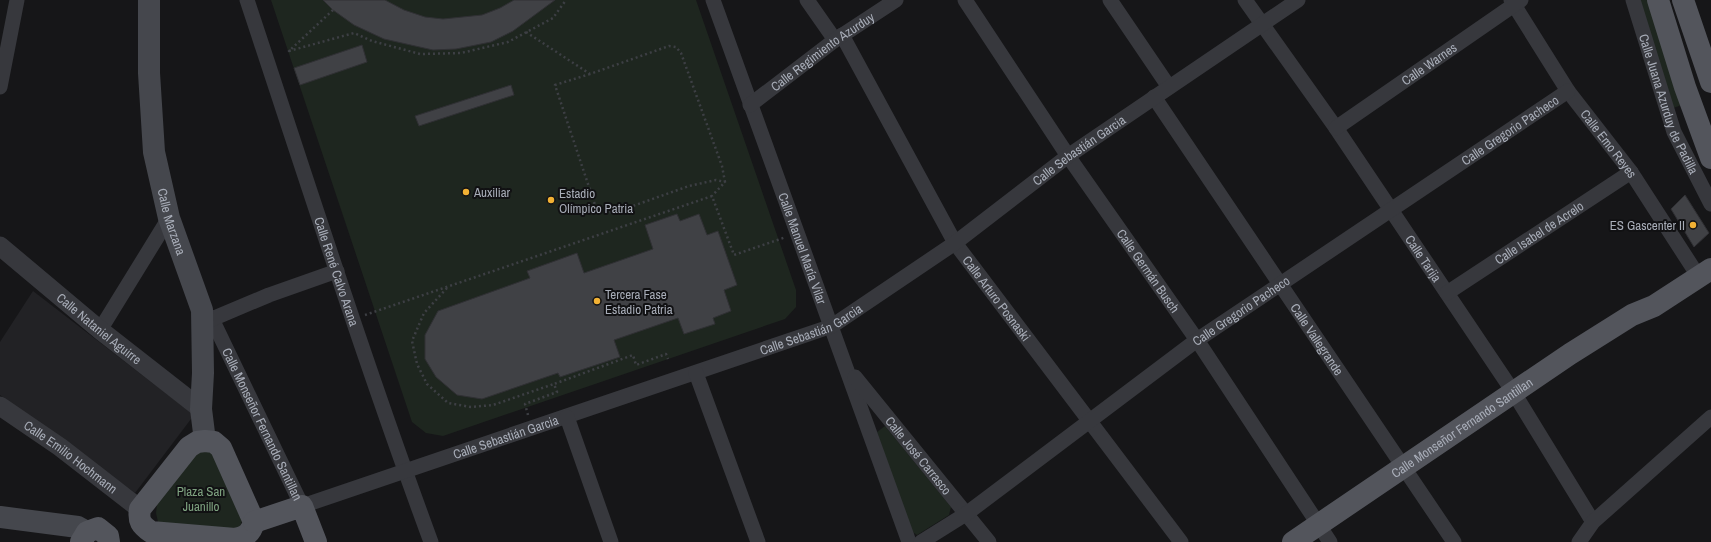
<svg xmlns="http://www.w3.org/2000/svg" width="1711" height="542" font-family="'Archivo Narrow',sans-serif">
	<rect width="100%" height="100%" fill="#161618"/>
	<!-- built -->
	<path fill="#222225" d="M33 291 194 415 135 493 0 395V342Z"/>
	<!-- green -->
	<path fill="#1e261f" d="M271 0H696L796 290V307L785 319 443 436 426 433 412 422Z
		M1640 0H1654L1685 104 1673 108Z
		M885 426 951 507 949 515 917 535 911 531 877 432Z
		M205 451 213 453 242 521 240 526 235 531 158 522 156 513 157 504 196 454Z"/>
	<!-- building -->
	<path fill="#404145" stroke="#303034" d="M323 0H385L404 10 425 17 443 19 482 15 500 8 514 0H555L513 31 491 42 456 49 433 50 384 39 354 25 333 10Z
		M362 45 367 62 300 85 294 68Z
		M511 85 514 95 419 126 415 116Z
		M1685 195 1709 233 1694 247 1671 209Z
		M677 214 680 221 699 214 707 235 718 231 737 285 724 290 731 311 713 318 715 324 684 334 678 318 614 340 620 357 560 377 558 373 482 399 457 395 436 377 425 359V335L438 311 530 278 527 271 577 253 584 273 653 249 645 225Z"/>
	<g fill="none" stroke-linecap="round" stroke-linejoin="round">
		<!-- path -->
		<path stroke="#3d3f44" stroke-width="2.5" stroke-dasharray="2 3" stroke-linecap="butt" d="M333 10 289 51 354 33 372 41 420 54 461 53 508 42 553 18 566 0
			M526 32 590 74 669 46 676 47 681 53 722 166 725 182 712 196
			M590 74 555 85 595 205 604 212H616L689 186 716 180 725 182
			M447 288 424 313 412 341 417 364 427 384 448 403 471 407 493 405 554 384
			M365 315 712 196 734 255 786 237
			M528 415 525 404 557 392 554 384 633 355 636 365 666 354 668 359"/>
		<!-- minor -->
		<g stroke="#37383d" stroke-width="15">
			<path id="s1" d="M247 0C307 181 365 363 431 542"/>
			<path id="s2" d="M713 0 909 542"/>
			<path d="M807 0 835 40"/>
			<path id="s3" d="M965 0 1068 156 1197 340 1330 542"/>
			<path d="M1110 0 1169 87"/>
			<path id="s4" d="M1245 0 1336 128 1514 393 1593 522"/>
			<path id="s5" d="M1511 0 1568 91 1631 172 1693 268"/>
			<path id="s6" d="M1633 0 1674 132 1711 204"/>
			<path id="s7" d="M842 35 955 243 1181 542"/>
			<path d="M0 87 17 0"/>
			<path id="s8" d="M1154 97 1454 542"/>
			<path id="s9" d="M750 105 835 40 896 0"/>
			<path id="s10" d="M1336 128 1521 0"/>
			<path id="s11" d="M1447 293 1631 172"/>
			<path id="s12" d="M202 310 212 319 302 506 832 326 955 243 1068 156 1298 0"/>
			<path d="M212 319 269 295 337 271"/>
			<path d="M100 330 169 218"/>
			<path d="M696 373 758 542"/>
			<path id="s13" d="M855 377 989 542"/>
			<path d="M567 417 611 542"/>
			<path id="s14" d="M921 542 966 514 1197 340 1568 91"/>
			<path d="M1579 542 1593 522 1711 417"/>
		</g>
		<!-- tertiary -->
		<g stroke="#37383d" stroke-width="19">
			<path id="s15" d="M0 246 100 330 201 409"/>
			<path id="s16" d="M0 406 60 447 140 509"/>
		</g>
		<!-- secondary -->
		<g stroke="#45474d" stroke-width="22">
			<path id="s17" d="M149 0V73L154 152 169 218 202 310 203 373 201 409 205 441"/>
			<path d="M0 517 78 527 87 532"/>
		</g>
		<!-- primary -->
		<g stroke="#53555c" stroke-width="22">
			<path d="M1658 0 1685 87 1711 158"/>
			<path d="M1683 0 1711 82"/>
			<path d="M205 441 214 442 221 448 254 522C251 533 246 537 235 539L151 532C141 525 138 521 140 509L189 447 197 442Z"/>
			<path d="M254 522 302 506 316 542"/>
			<path d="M81 542 87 532 98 528 108 536 109 542"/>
			<path id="s18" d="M1293 542 1570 354 1632 315 1654 306 1711 269"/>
		</g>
	</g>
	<!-- markers -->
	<g fill="#f2b134" stroke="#111113" stroke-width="1.5">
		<circle cx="466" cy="192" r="4"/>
		<circle cx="551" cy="200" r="4"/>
		<circle cx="1693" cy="225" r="4"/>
		<circle cx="597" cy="301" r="4"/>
	</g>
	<g text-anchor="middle" stroke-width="4" stroke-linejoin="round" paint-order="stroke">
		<!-- street labels -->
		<g font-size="13" fill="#a8adb8" stroke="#111113">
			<text dy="5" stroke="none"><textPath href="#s9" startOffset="90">Calle Regimiento Azurduy</textPath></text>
			<text dy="5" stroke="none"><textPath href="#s10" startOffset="113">Calle Warnes</textPath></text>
			<text dy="5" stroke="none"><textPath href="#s6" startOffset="110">Calle Juana Azurduy de Padilla</textPath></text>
			<text dy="5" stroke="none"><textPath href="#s14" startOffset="719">Calle Gregorio Pacheco</textPath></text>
			<text dy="5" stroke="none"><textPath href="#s5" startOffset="174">Calle Emo Reyes</textPath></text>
			<text dy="5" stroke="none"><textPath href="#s12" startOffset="1084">Calle Sebastián Garcia</textPath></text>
			<text dy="5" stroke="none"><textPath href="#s17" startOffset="224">Calle Marzana</textPath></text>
			<text dy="5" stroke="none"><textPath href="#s11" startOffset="110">Calle Isabel de Acrelo</textPath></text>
			<text dy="5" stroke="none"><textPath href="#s2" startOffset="264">Calle Manuel María Vilar</textPath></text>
			<text dy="5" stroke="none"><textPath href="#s4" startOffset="314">Calle Tarija</textPath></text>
			<text dy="5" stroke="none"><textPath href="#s3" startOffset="327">Calle Germán Busch</textPath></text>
			<text dy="5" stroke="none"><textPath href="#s1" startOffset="286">Calle René Calvo Arana</textPath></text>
			<text dy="5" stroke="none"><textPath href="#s7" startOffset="306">Calle Arturo Posnaski</textPath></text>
			<text dy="5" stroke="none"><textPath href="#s14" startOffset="395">Calle Gregorio Pacheco</textPath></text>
			<text dy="5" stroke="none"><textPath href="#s12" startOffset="760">Calle Sebastián Garcia</textPath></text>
			<text dy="5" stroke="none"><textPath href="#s15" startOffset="129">Calle Nataniel Aguirre</textPath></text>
			<text dy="5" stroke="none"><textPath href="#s8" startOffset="292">Calle Vallegrande</textPath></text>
			<text dy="5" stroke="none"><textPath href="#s12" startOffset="130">Calle Monseñor Fernando Santillan</textPath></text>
			<text dy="5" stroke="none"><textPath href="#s18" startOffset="204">Calle Monseñor Fernando Santillan</textPath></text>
			<text dy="5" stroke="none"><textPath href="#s12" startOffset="436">Calle Sebastián Garcia</textPath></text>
			<text dy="5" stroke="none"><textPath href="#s13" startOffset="101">Calle José Carrasco</textPath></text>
			<text dy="5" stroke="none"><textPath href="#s16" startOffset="87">Calle Emilio Hochmann</textPath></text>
		</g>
		<!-- poi labels -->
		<g font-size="13" fill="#a8adb8" stroke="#111113" text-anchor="start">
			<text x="474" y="197">Auxiliar</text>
			<text x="559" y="198">Estadio<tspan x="559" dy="15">Olímpico Patria</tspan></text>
			<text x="1685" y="230" text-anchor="end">ES Gascenter II</text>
			<text x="605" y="299">Tercera Fase<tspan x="605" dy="15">Estadio Patria</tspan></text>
		</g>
		<!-- park labels -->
		<g font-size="13" fill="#7fa381" stroke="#111113">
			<text x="201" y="496">Plaza San<tspan x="201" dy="15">Juanillo</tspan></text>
		</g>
	</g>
</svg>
